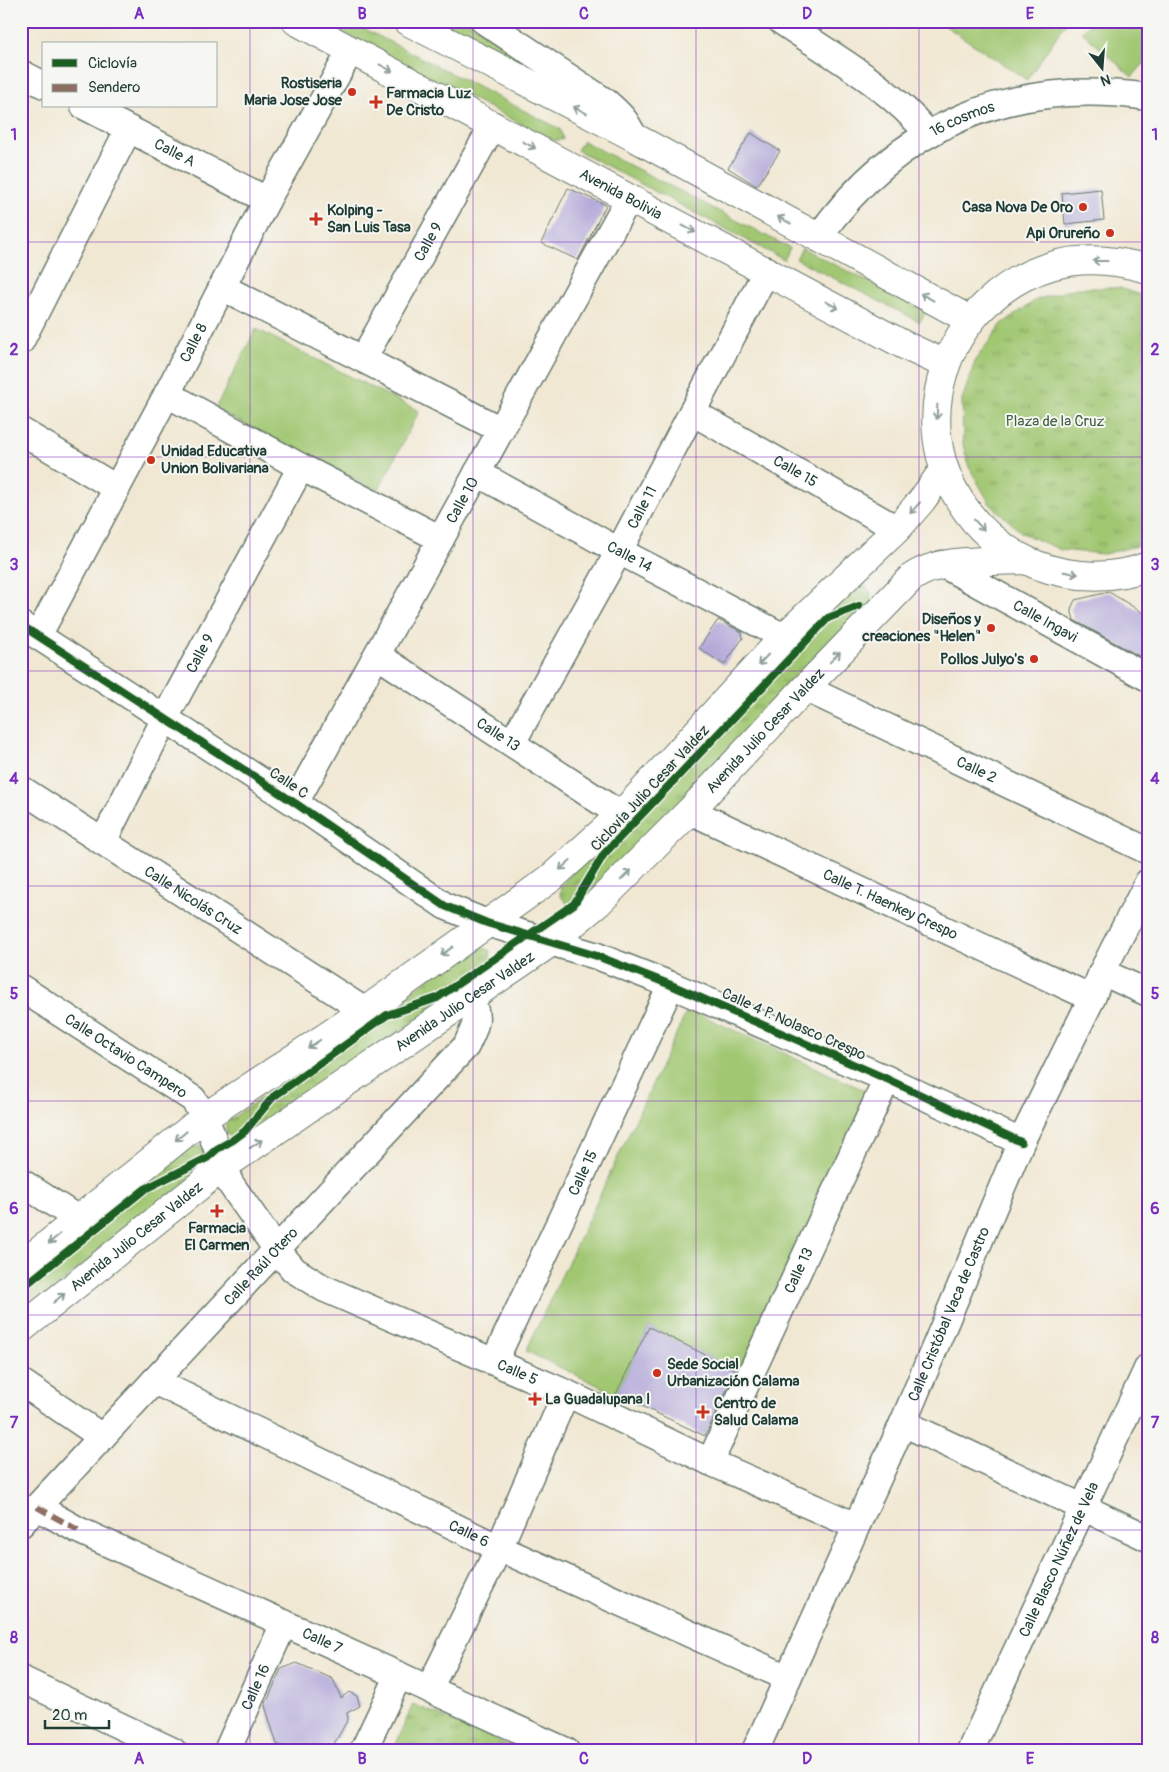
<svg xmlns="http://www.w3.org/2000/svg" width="1169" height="1772" font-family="Pangolin,sans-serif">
	<defs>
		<pattern id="park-tufts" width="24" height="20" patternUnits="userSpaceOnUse" patternTransform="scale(1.25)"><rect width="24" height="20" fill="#a1c772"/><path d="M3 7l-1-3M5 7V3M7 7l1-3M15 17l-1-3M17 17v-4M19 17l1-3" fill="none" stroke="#83a35e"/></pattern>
	</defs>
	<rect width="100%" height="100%" fill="#f6f6f2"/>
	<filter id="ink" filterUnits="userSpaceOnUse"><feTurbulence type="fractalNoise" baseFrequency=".02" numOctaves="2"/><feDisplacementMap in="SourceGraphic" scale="10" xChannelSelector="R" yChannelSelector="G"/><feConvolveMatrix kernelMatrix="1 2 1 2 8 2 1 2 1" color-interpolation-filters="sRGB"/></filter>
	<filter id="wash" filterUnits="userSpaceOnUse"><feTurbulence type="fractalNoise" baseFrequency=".0096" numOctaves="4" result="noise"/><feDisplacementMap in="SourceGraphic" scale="20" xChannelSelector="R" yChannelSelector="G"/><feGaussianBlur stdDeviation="1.12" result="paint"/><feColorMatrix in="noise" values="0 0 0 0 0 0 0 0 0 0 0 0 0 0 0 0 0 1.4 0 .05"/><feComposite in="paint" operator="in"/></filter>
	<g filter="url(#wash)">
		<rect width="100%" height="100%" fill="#f1e8d3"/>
		<!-- grass -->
		<path fill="#a1c772" stroke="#608253" d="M332 21H349L560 129 563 139 554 141 335 28Z
			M938 21H1067L1027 80Z
			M1092 21H1148V59L1132 77 1082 32Z
			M583 141 790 248 784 260 577 150Z
			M802 248 926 311 920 322 796 259Z
			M256 329 419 411 378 491 215 409Z
			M688 1009 875 1095 743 1373 649 1327 616 1394 526 1351Z"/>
		<!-- park -->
		<path fill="url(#park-tufts)" stroke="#608253" d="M428 21H467L594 103Z
			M1076 288H1120L1148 298V543L1104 554 1061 550 1022 533 990 504 969 467 963 444 962 400 976 359 1002 324 1036 300Z
			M855 584H864L870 592 871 602 692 797 581 902 574 904 566 903 560 895 561 885 823 612Z
			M475 946H482L490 951 491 962 487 971 242 1141C232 1140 222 1134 227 1122L469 950Z
			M198 1146 205 1151 207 1158 205 1167 21 1315V1282L188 1148Z
			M413 1704 522 1751H393Z"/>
		<g id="blocks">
			<!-- building -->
			<path fill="#b4aad9" d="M751 133 780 151 757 186 728 168Z
				M568 188 606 205 578 260 541 243Z
				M1101 189 1104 220 1065 224 1062 193Z
				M1109 592 1148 616V661L1074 620 1071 609 1075 600Z
				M718 620 742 632 743 638 724 665 699 648Z
				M649 1327 736 1370 705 1436 616 1394Z
				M297 1663 333 1679 341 1698 349 1692 357 1696 360 1706 347 1713 348 1719 334 1744 313 1751H294L277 1744 265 1706 281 1669Z"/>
		</g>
	</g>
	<g filter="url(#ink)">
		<use href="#blocks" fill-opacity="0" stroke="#68796c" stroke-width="1"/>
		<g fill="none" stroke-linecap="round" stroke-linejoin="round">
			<defs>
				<g id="minor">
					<path d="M484 21 606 102C622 116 625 119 634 137"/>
					<path d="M781 21C832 56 889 86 928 134"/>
					<path d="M21 73 44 85"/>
					<path id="s1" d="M84 106 267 200"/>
					<path id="s2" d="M818 238C897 125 1012 77 1148 97"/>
					<path d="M222 287 501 430"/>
					<path d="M21 341 128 130"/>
					<path id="s3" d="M363 359 493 125"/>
					<path d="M167 394 301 467 441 539"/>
					<path id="s4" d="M692 412 897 529"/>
					<path d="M21 431 116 488"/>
					<path id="s5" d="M477 473 619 551 784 637"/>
					<path id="s6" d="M942 564 1148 678"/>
					<path d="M21 625 295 803 445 906 487 923 597 956 671 985 887 1079 1021 1142"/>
					<path id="s7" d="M38 636 167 394 267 200 351 50"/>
					<path id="s8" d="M377 655 621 815"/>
					<path id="s9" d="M805 688 1148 851"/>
					<path id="s10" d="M512 743 619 551 767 270"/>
					<path id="s11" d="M21 789 365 1011"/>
					<path id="s12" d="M295 803 629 198"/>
					<path id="s13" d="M690 811 1092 998"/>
					<path id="s14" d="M103 842 165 718 301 467"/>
					<path d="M1102 972 1148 993"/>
					<path id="s15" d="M21 988 193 1099 205 1117 230 1183 277 1250 294 1270 323 1288 566 1393 710 1462 856 1526"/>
					<path d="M21 1182 78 1219"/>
					<path id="s16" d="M494 1362 671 985"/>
					<path id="s17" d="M154 1381 499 1548 788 1678"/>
					<path d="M21 1382 102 1437"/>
					<path d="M903 1423 1148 1538"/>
					<path id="s18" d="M710 1462 887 1079"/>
					<path id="s19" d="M37 1507 78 1530 566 1751"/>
					<path id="s20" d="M21 1524 466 1046C475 1027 481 1018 470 998"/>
					<path d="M21 1679 173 1751"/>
					<path d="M429 1689 499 1548 566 1393"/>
					<path id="s21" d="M227 1751 284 1623"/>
					<path d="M363 1751 399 1675"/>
					<path id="s22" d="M755 1751 903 1423 1021 1142 1092 998 1102 972 1148 882"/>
					<path id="s23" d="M970 1751 1148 1367"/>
				</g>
				<g id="major">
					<path id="s24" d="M296 21 908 347 945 364"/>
					<path d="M407 21 634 137 970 320"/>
					<path d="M1148 269C1117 260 1083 256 1051 266 952 296 904 412 960 501 978 530 1005 552 1037 565 1071 578 1113 580 1148 566"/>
					<path d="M21 1266 205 1117 365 1011 551 878 621 815 784 637 897 529 922 500 944 469"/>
					<path id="s25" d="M21 1329 224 1166 550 943 598 903 690 811 805 688 911 578C939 557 990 562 1024 560"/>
				</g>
			</defs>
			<!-- minor casing -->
			<use href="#minor" stroke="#68796c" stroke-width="29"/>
			<!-- major casing -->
			<use href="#major" stroke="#68796c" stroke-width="30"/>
			<!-- minor -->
			<use href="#minor" stroke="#fff" stroke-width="26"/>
			<!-- major -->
			<use href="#major" stroke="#fff" stroke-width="28"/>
			<!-- quiet -->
			<path stroke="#8d6e63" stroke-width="6" stroke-dasharray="12 6" stroke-linecap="butt" d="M37 1507 78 1530"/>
			<defs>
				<path id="cycleway" d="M21 625 295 803 445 906 487 923 597 956 671 985 887 1079 1021 1142
					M21 1292 28 1283 145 1189 207 1158 217 1149 233 1140 245 1131 273 1097 387 1015 437 998 574 904 604 854 828 618 859 606"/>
			</defs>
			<!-- cycleway casing -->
			<use href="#cycleway" stroke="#f6f6f2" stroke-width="11"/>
			<!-- cycleway -->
			<use href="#cycleway" stroke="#1b5e20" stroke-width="8"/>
		</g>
		<!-- one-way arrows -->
		<defs><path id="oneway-shaft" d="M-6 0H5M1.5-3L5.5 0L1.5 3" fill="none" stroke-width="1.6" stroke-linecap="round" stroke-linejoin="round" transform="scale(1.25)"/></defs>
		<g stroke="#8f9e9a">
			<use href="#oneway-shaft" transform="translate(386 68) rotate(28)"/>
			<use href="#oneway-shaft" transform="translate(580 110) rotate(-153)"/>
			<use href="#oneway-shaft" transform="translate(529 145) rotate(28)"/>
			<use href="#oneway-shaft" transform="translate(784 220) rotate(-151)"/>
			<use href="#oneway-shaft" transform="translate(689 229) rotate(28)"/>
			<use href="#oneway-shaft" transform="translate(1100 261) rotate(-180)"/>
			<use href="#oneway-shaft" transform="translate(927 297) rotate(-152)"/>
			<use href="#oneway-shaft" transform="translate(832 305) rotate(28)"/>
			<use href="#oneway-shaft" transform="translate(937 412) rotate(93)"/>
			<use href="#oneway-shaft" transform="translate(915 508) rotate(131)"/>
			<use href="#oneway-shaft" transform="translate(979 525) rotate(47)"/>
			<use href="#oneway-shaft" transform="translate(1071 573) rotate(9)"/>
			<use href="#oneway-shaft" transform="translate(835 657) rotate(-46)"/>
			<use href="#oneway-shaft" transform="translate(763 660) rotate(133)"/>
			<use href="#oneway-shaft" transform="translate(565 865) rotate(138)"/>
			<use href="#oneway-shaft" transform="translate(626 875) rotate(-45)"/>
			<use href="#oneway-shaft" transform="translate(447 951) rotate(144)"/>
			<use href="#oneway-shaft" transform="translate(314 1044) rotate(146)"/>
			<use href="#oneway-shaft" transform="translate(181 1136) rotate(141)"/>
			<use href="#oneway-shaft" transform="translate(256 1144) rotate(-34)"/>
			<use href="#oneway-shaft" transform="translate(54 1239) rotate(140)"/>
			<use href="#oneway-shaft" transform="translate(59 1298) rotate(-39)"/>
		</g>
	</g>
	<!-- grid -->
	<path fill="none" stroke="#7b2cbf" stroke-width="1" stroke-opacity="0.55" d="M250 21V1751M473 21V1751M696 21V1751M919 21V1751M21 242H1148M21 457H1148M21 671H1148M21 886H1148M21 1101H1148M21 1315H1148M21 1530H1148"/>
	<!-- markers -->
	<g fill="#c8321e" stroke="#f6f6f2" stroke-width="2">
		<circle cx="352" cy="92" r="5"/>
		<path d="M373.5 94.5h5v5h5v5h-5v5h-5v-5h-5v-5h5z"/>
		<circle cx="1083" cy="207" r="5"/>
		<path d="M313.5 211.5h5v5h5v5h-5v5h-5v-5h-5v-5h5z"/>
		<circle cx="1110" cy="233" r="5"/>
		<circle cx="151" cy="460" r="5"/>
		<circle cx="991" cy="628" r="5"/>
		<circle cx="1034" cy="659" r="5"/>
		<path d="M214.5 1203.5h5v5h5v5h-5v5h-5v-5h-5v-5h5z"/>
		<circle cx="657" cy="1373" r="5"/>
		<path d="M532.5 1391.5h5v5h5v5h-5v5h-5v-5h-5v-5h5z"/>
		<path d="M700.5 1404.5h5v5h5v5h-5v5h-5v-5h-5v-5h5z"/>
	</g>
	<g text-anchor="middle" stroke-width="4" stroke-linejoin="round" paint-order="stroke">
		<!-- poi labels -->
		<g font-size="15" font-weight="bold" fill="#1f3d34" stroke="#f6f6f2" text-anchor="start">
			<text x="342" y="88" text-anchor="end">Rostiseria<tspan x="342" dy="17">Maria Jose Jose</tspan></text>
			<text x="386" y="98">Farmacia Luz<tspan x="386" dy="17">De Cristo</tspan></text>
			<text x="1073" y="212" text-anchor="end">Casa Nova De Oro</text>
			<text x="327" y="215">Kolping -<tspan x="327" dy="17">San Luis Tasa</tspan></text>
			<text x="1100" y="238" text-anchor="end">Api Orureño</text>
			<text x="161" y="456">Unidad Educativa<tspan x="161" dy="17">Union Bolivariana</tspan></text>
			<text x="981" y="624" text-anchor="end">Diseños y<tspan x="981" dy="17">creaciones "Helen"</tspan></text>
			<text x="1024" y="664" text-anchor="end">Pollos Julyo's</text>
			<text x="217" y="1233" text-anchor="middle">Farmacia<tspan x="217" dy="17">El Carmen</tspan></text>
			<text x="667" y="1369">Sede Social<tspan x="667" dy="17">Urbanización Calama</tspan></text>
			<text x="545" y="1404">La Guadalupana I</text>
			<text x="714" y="1408">Centro de<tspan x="714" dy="17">Salud Calama</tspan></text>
		</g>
		<!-- street labels -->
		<g font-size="15" fill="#1f3d34" stroke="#f6f6f2">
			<text dy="5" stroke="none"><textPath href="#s2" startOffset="190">16 cosmos</textPath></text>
			<text dy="5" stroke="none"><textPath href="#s1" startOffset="102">Calle A</textPath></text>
			<text dy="5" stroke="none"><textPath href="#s24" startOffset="368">Avenida Bolivia</textPath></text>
			<text dy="5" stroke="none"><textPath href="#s3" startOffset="134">Calle 9</textPath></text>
			<text dy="5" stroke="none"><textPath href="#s7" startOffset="332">Calle 8</textPath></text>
			<text dy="5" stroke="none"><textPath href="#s4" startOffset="119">Calle 15</textPath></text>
			<text dy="5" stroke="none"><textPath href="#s12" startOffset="346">Calle 10</textPath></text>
			<text dy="5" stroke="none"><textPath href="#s10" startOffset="269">Calle 11</textPath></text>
			<text dy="5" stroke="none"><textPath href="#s5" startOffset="174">Calle 14</textPath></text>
			<text dy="5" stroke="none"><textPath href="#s6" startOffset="118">Calle Ingavi</textPath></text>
			<text dy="5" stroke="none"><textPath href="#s14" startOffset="212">Calle 9</textPath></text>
			<text dy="5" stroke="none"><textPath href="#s25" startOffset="958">Avenida Julio Cesar Valdez</textPath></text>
			<text dy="5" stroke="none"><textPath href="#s8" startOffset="145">Calle 13</textPath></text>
			<text dy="5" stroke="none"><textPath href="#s9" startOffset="190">Calle 2</textPath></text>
			<text transform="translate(289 783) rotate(34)" y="5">Calle C</text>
			<text transform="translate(650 788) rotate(-47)" y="5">Ciclovía Julio Cesar Valdez</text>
			<text dy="5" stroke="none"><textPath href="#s11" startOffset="205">Calle Nicolás Cruz</textPath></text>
			<text dy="5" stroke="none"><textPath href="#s13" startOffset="221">Calle T. Haenkey Crespo</textPath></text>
			<text dy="5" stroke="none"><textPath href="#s25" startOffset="552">Avenida Julio Cesar Valdez</textPath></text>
			<text transform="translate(794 1024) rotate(24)" y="5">Calle 4 P. Nolasco Crespo</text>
			<text dy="5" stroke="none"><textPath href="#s15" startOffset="125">Calle Octavio Campero</textPath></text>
			<text dy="5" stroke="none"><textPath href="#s16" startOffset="209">Calle 15</textPath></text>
			<text dy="5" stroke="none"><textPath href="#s25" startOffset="148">Avenida Julio Cesar Valdez</textPath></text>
			<text dy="5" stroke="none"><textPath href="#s20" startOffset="352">Calle Raúl Otero</textPath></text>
			<text dy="5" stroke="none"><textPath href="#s18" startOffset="211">Calle 13</textPath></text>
			<text dy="5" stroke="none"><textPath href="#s22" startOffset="478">Calle Cristóbal Vaca de Castro</textPath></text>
			<text dy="5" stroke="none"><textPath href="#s15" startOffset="651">Calle 5</textPath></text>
			<text dy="5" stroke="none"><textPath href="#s17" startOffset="350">Calle 6</textPath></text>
			<text dy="5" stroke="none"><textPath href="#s23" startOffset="211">Calle Blasco Núñez de Vela</textPath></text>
			<text dy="5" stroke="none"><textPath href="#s19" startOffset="315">Calle 7</textPath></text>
			<text dy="5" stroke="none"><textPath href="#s21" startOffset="70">Calle 16</textPath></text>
		</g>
		<!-- park labels -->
		<g font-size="15" fill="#406044" stroke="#f6f6f2">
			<text x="1055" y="426">Plaza de la Cruz</text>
		</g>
	</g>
	<!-- margin -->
	<rect width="1169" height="1772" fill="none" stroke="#f6f6f2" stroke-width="55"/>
	<!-- legend -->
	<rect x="42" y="42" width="175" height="65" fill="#f6f6f2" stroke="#a0aca6"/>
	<rect x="52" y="59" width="25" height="8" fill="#1b5e20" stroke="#a0aca6"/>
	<text x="88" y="68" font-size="15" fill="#1f3d34">Ciclovía</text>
	<rect x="52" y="84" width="25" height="8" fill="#8d6e63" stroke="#a0aca6"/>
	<text x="88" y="92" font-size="15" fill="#1f3d34">Sendero</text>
	<!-- north arrow -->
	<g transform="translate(1102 68) rotate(163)" stroke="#f6f6f2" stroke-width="4" paint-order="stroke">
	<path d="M0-4L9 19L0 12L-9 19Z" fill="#1f3d34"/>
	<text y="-8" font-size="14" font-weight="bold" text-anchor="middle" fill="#1f3d34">N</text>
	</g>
	<!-- scale -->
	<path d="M45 1720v8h64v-8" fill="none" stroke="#1f3d34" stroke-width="2.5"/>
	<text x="52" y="1720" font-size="15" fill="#1f3d34" stroke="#f6f6f2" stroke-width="4" paint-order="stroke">20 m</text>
	<rect x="28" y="28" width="1114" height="1716" fill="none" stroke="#7b2cbf" stroke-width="2"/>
	<g font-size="16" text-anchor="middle" font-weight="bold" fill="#7b2cbf">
		<text x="139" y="19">A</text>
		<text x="362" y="19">B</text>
		<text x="584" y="19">C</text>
		<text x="807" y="19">D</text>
		<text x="1030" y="19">E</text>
		<text x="14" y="140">1</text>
		<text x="1155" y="140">1</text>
		<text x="14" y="355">2</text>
		<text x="1155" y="355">2</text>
		<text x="14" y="570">3</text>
		<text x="1155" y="570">3</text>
		<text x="14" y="784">4</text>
		<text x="1155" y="784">4</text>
		<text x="14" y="999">5</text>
		<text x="1155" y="999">5</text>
		<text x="14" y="1214">6</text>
		<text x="1155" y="1214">6</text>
		<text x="14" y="1428">7</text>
		<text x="1155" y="1428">7</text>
		<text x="14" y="1643">8</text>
		<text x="1155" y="1643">8</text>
		<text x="139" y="1764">A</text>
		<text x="362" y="1764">B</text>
		<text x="584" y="1764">C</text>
		<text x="807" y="1764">D</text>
		<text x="1030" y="1764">E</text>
	</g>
</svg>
